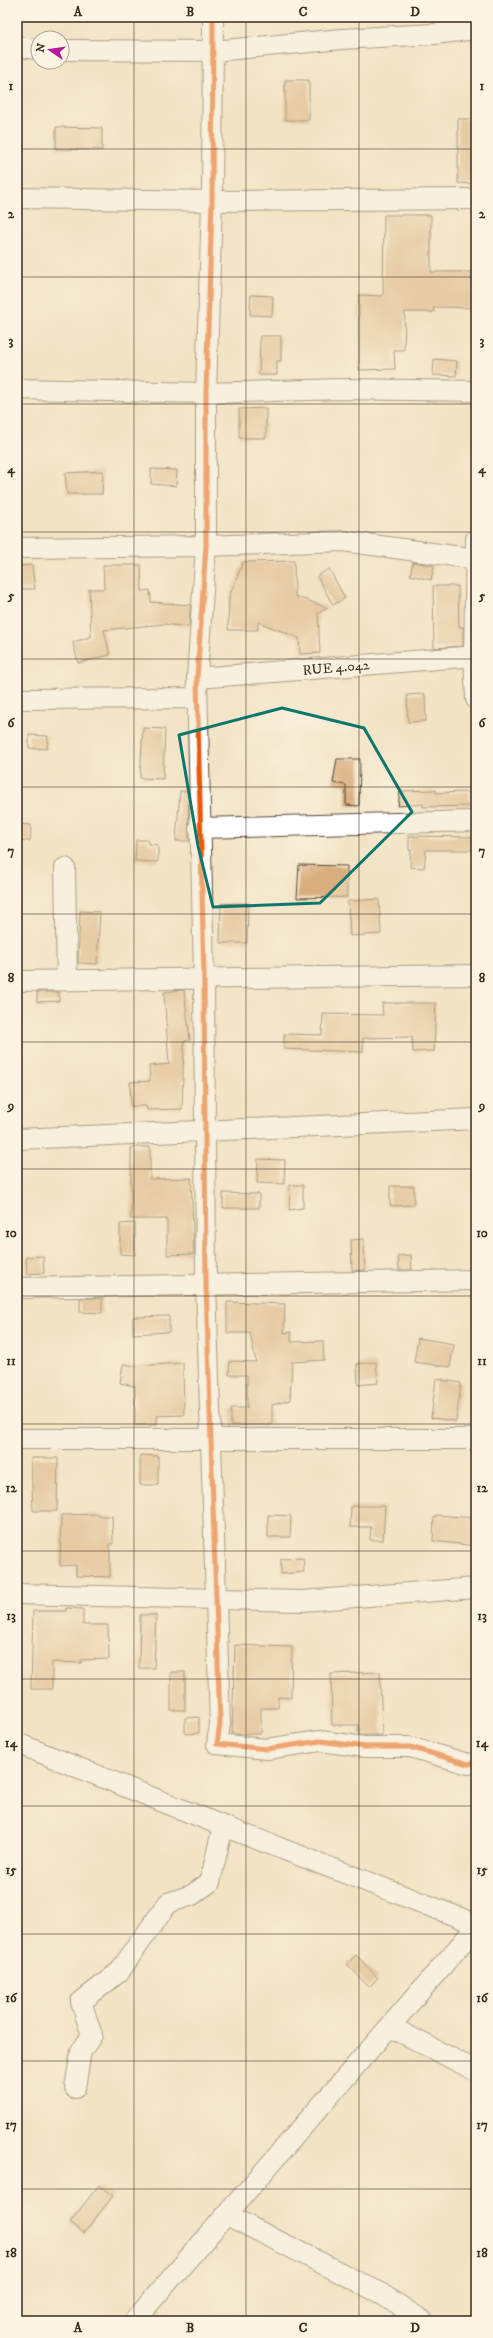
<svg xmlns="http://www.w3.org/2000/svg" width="493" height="2338" font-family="'IM FELL DW Pica',serif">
	<rect width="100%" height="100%" fill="#fcf5e5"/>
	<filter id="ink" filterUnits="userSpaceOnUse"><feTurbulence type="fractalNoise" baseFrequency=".025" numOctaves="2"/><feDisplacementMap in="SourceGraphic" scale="8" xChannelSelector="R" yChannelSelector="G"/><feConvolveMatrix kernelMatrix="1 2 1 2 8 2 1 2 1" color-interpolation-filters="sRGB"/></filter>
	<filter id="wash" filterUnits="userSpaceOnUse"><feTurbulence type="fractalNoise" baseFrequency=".012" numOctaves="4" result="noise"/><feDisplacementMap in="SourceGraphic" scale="16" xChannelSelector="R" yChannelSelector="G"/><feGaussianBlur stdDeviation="0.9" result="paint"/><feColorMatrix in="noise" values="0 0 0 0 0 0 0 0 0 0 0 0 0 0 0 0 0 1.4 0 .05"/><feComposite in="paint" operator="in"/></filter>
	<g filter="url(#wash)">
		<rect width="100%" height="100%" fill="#f2e3c5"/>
		<g id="blocks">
			<!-- building -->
			<path fill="#d9ae7e" d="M285 80H309V120H285Z
				M458 119H476V184L458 183Z
				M56 127 102 128V150L56 149Z
				M384 215H431V272H471V280H476V308L434 307 433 312H405L404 350H394L395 369 359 370V295L383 296Z
				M251 295 273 296 272 316 250 315Z
				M260 336H281V361H277V375H259Z
				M434 359 457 361 456 376 433 375Z
				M266 408V438H239V409Z
				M151 469 177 470 176 486 151 484Z
				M103 471 102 494H67L65 473Z
				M294 561 295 596 328 608 318 613 320 653 300 654 299 638 258 622V630H228L229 597 243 562Z
				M413 562 434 566 431 580 410 575Z
				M32 565 35 589H17V566Z
				M103 565H141L142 591 150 590 151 602 190 605 189 627 164 624 104 630 110 655 78 663 73 642 91 637 89 589H104Z
				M329 569 345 598 333 605 317 576Z
				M433 586H458L459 627H463V646L434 648Z
				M425 694 426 721 408 722 407 695Z
				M143 728 165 729 163 779 140 778Z
				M29 735 48 736 47 749 29 748Z
				M337 759H360L359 806 346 805V785L333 783Z
				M436 790V793L469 792 470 806 423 807V804L398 806 400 791Z
				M180 791H188L189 841H176Z
				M17 824 31 825 30 841 17 840Z
				M409 836 472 837V850H426L424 868 410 867 411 850H409Z
				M136 840H148V844L158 845V862L135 861Z
				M299 865 347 866V897L297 898Z
				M379 899 381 934 350 936 348 901Z
				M221 904H248L247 943H220Z
				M80 911 100 912 97 964 78 963Z
				M184 990 190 1040 184 1041 182 1109 147 1110 146 1106H131L130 1082 150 1081 149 1066 169 1064 164 992Z
				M37 992H59V1001L37 1002Z
				M382 1003H436L434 1051 413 1052 412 1037 363 1038V1052L284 1049V1034L322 1035 323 1014 383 1015Z
				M131 1147H150V1179L191 1178 194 1254 167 1255V1219H131Z
				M258 1159 285 1160 284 1184 257 1183Z
				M290 1185H303V1208L289 1210Z
				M390 1186H414V1205L390 1206Z
				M223 1193 259 1194V1208H223Z
				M135 1223V1255L120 1254V1224Z
				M364 1239 365 1270 352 1271 351 1240Z
				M411 1255 412 1270H399L398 1256Z
				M43 1256 44 1273 27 1274 26 1257Z
				M80 1298H102V1313L80 1312Z
				M227 1302 285 1304 284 1333 291 1332V1342L323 1341 324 1360 292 1362 290 1400 272 1405V1425H231V1408H247V1375H229L230 1361 256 1362 250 1333H227Z
				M169 1316V1332L133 1334V1317Z
				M418 1338 454 1344 450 1367 414 1362Z
				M376 1362 378 1383 358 1385 357 1364Z
				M183 1363 184 1415 157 1416V1425H135V1386L120 1383 123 1364 134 1366Z
				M436 1379 461 1383 456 1421 431 1418Z
				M140 1455 158 1456V1485H140Z
				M31 1458H58L57 1511H33Z
				M351 1506H385L383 1540H370L371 1527H350Z
				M98 1514V1516H112L113 1544H110V1577L76 1576V1565L60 1566 61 1515Z
				M268 1515 291 1516 290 1537H268Z
				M436 1515 476 1518V1546L433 1541 434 1517H436Z
				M303 1558 304 1572 281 1574V1559Z
				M66 1608 83 1609V1625H108L109 1659 81 1660V1663L52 1662V1689H31L33 1611H66Z
				M140 1615H156L154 1668H139Z
				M235 1645 292 1647 291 1698 278 1697V1708H261V1734H232Z
				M171 1672H185V1710H171Z
				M380 1672 382 1735H359V1725H332L331 1674Z
				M199 1717V1733L185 1734V1718Z
				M356 1955 378 1978 369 1987 347 1964Z
				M99 2185 113 2196 84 2233 70 2222Z"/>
		</g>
	</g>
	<g filter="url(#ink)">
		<use href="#blocks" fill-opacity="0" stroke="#564637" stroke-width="1"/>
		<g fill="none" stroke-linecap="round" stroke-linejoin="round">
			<defs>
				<path id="street" d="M213 17 212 201 206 393V546L197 678 204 977 206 1284 220 1724 217 1744 267 1749 320 1741 365 1747H410L468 1764 476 1763
					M17 47 38 49
					M62 50 214 51 342 39 434 34 476 29
					M17 198 212 201 476 199
					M17 389 206 393 343 389 476 391
					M476 539 474 656 476 699
					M17 548 206 546 343 541 476 559
					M197 678 476 656
					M17 699 197 698
					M199 828 476 821
					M65 868 67 980
					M17 981 476 975
					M17 1139 476 1119
					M17 1288 476 1280
					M17 1439H476
					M17 1594 302 1601 476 1588
					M17 1743 223 1826 476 1924
					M391 2027 476 2071
					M75 2088 81 2051 92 2035 81 2002 119 1972 168 1903 192 1895 210 1882 223 1826
					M227 2215 380 2293 423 2321
					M134 2321 476 1927"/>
			</defs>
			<!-- street casing -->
			<use href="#street" stroke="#564637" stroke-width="22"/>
			<!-- street -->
			<use href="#street" stroke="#fff" stroke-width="20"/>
			<defs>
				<path id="cycleway" d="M213 17 212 201 206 393V546L197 678 204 977 206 1284 220 1724 217 1744 267 1749 320 1741 365 1747H410L468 1764 476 1763"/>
			</defs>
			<!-- cycleway casing -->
			<use href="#cycleway" stroke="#fcf5e5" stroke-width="8"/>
			<!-- cycleway -->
			<use href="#cycleway" stroke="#e8590c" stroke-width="5"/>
		</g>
	</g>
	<!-- marked area -->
	<path d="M0 0H493V2338H0ZM282 708 364 728 412 812 320 903 213 907 198 846 179 735Z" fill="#f2e3c5" fill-opacity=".55" fill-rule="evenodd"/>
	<path fill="none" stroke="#0f766e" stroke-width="3" stroke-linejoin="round" d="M282 708 364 728 412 812 320 903 213 907 198 846 179 735Z"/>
	<!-- grid -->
	<path fill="none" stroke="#3b2a1e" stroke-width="1" stroke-opacity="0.55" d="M134 17V2321M246 17V2321M359 17V2321M17 149H476M17 277H476M17 404H476M17 532H476M17 659H476M17 787H476M17 914H476M17 1042H476M17 1169H476M17 1296H476M17 1424H476M17 1551H476M17 1679H476M17 1806H476M17 1934H476M17 2061H476M17 2189H476"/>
	<g text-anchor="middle" stroke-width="4" stroke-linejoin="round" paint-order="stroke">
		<!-- street labels -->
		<g font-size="14" fill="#3b2a1e" stroke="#fcf5e5">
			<text transform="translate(336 667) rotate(-5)" y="5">RUE 4.042</text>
		</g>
	</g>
	<!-- margin -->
	<rect width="493" height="2338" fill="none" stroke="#fcf5e5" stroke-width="44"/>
	<!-- north arrow -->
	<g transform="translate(50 50) rotate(283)"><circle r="19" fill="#fcf5e5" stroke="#afa495"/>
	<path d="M0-3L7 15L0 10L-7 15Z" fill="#b5179e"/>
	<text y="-6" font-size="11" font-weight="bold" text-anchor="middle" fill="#3b2a1e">N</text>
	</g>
	<rect x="22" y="22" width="449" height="2294" fill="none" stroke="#3b2a1e" stroke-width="1.5"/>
	<g font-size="13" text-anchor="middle" font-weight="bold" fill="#3b2a1e">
		<text x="78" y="16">A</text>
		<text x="190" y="16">B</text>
		<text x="303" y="16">C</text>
		<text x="415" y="16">D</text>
		<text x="11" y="90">1</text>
		<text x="482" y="90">1</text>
		<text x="11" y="218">2</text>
		<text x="482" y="218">2</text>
		<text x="11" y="345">3</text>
		<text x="482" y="345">3</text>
		<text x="11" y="473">4</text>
		<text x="482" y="473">4</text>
		<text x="11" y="600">5</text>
		<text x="482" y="600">5</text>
		<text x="11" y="727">6</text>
		<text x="482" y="727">6</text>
		<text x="11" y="855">7</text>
		<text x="482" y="855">7</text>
		<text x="11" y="982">8</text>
		<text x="482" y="982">8</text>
		<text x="11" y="1110">9</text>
		<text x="482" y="1110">9</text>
		<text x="11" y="1237">10</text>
		<text x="482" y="1237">10</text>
		<text x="11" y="1365">11</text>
		<text x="482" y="1365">11</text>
		<text x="11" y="1492">12</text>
		<text x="482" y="1492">12</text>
		<text x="11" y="1620">13</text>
		<text x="482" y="1620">13</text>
		<text x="11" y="1747">14</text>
		<text x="482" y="1747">14</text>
		<text x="11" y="1874">15</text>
		<text x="482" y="1874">15</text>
		<text x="11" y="2002">16</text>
		<text x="482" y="2002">16</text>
		<text x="11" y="2129">17</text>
		<text x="482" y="2129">17</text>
		<text x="11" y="2257">18</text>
		<text x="482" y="2257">18</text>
		<text x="78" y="2332">A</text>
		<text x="190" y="2332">B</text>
		<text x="303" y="2332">C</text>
		<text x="415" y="2332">D</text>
	</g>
</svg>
